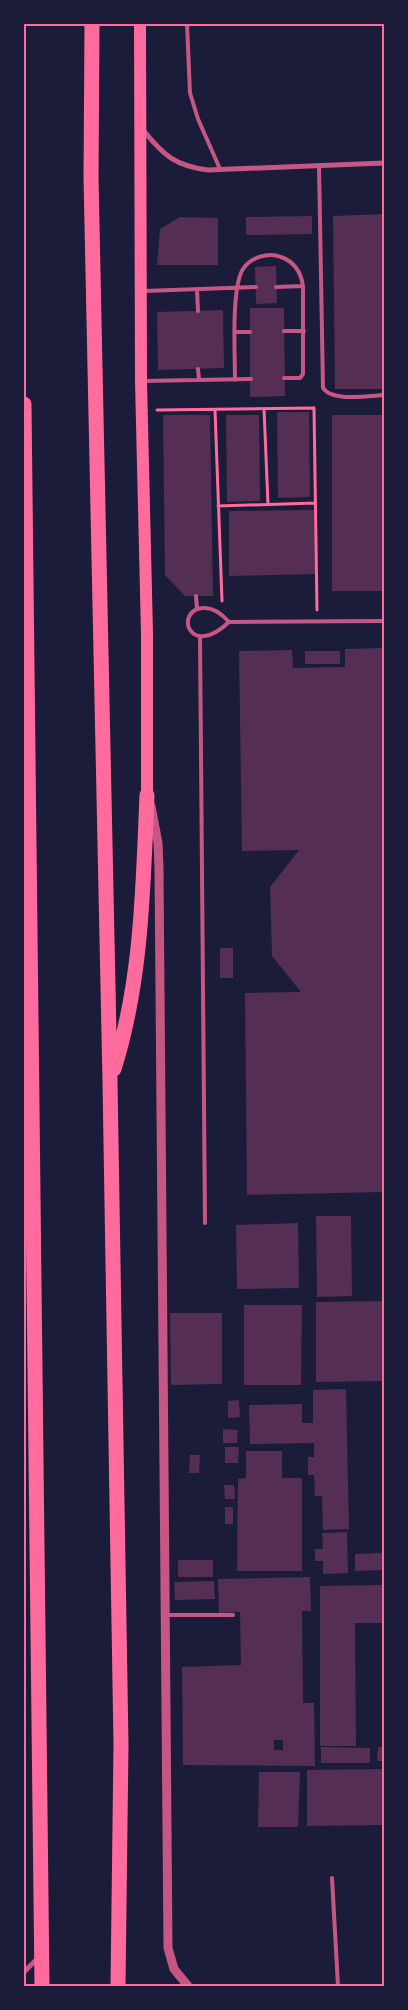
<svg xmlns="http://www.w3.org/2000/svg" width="408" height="2010" font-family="'Noto Serif',serif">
	<rect width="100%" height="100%" fill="#1b1b3a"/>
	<!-- building -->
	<path fill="#542f53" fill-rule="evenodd" d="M384 214V389H335L333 216Z
		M312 216V234L246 235V217Z
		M180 217 218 218V265H157L160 229Z
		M276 266 277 303 256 304 255 267Z
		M250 308H284L285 396 250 397Z
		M223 310 224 368 158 370 157 312Z
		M277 412H309L310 497 278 498Z
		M163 415H210L213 596H185L165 575Z
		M226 415H259L260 501 227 502Z
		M332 415H384V591H332Z
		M314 510 315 574 229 576V511Z
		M384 648V1192L247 1195 245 993 301 992 272 956 270 887 299 850 242 851 239 651 292 650 293 668 345 667V649Z
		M305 651H340V664H305Z
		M220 948H233V978H220Z
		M316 1216H351L352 1296 317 1297Z
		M298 1223 299 1288 237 1289 236 1225Z
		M384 1301V1381L316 1382V1302Z
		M244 1305H302L301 1385H244Z
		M170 1313H222V1384L171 1385Z
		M346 1389 349 1529 323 1530 322 1496H315L314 1475H308V1457H314V1443L250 1444 249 1405 302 1404V1423H313V1390Z
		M239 1400 240 1417 228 1418V1401Z
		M223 1429 238 1430 237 1443H223Z
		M225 1447H239L238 1463H225Z
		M246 1451H282V1478H302V1571H237L238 1479 246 1478Z
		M190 1455H200L199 1473H189Z
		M224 1485H234L235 1499H225Z
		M225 1507H233V1524H225Z
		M347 1532 348 1573 323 1574V1561H315V1549H323L322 1533Z
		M384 1553V1570L355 1571V1554Z
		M178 1560H213V1577H178Z
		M310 1577 311 1611H302L303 1703H314L315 1766 183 1765 182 1667 241 1665 240 1612 219 1613 218 1579ZM274 1740H283V1750H274Z
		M214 1581 215 1599 175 1600 174 1582Z
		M384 1585V1623H355L356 1746H320V1586Z
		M321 1747 370 1748V1763H321Z
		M378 1747H384V1761H377Z
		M384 1769V1825L307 1826V1770Z
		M259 1772H300L298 1827H258Z"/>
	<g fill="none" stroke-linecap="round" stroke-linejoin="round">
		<!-- path -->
		<path stroke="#ff6b9d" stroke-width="3" d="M264 409 268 504
			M157 410 314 408 317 610
			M215 410 222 601
			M218 506 315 503"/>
		<!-- service -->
		<path stroke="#c65784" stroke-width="4" d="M187 24 190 93 198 119 220 169
			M319 165 323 388C332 402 368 396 384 395
			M276 287 303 286
			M197 290 198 311
			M144 291 256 287
			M284 331H304
			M236 332H250
			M198 369 199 380
			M235 380C235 354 231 288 243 269 251 257 268 252 281 257 295 262 301 272 303 286V374L300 378H284
			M143 381 251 379
			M196 596 197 609
			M229 622C222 614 214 607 203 608 174 610 189 660 229 622L384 621
			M200 637 205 1223
			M166 1615H233
			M332 1878 338 1986"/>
		<!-- minor -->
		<path stroke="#c65784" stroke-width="5" d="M144 131C164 156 176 166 208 170L384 163
			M24 1972 38 1958"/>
		<!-- tertiary -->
		<path stroke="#c65784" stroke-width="9" d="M151 806 158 843 159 869 168 1948 174 1969 188 1986"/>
		<!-- primary -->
		<path stroke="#ff6b9d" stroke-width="12" d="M140 24 141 381 147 634V795"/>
		<!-- motorway -->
		<path stroke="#ff6b9d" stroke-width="15" d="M92 24 91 177 110 1082 121 1744 118 1986
			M24 404 42 1986
			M114 1069C142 980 143 887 147 795"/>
	</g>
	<!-- border -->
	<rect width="408" height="2010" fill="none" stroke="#1b1b3a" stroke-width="50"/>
	<rect x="25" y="25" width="358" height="1960" fill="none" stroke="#ff6b9d" stroke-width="2"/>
</svg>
